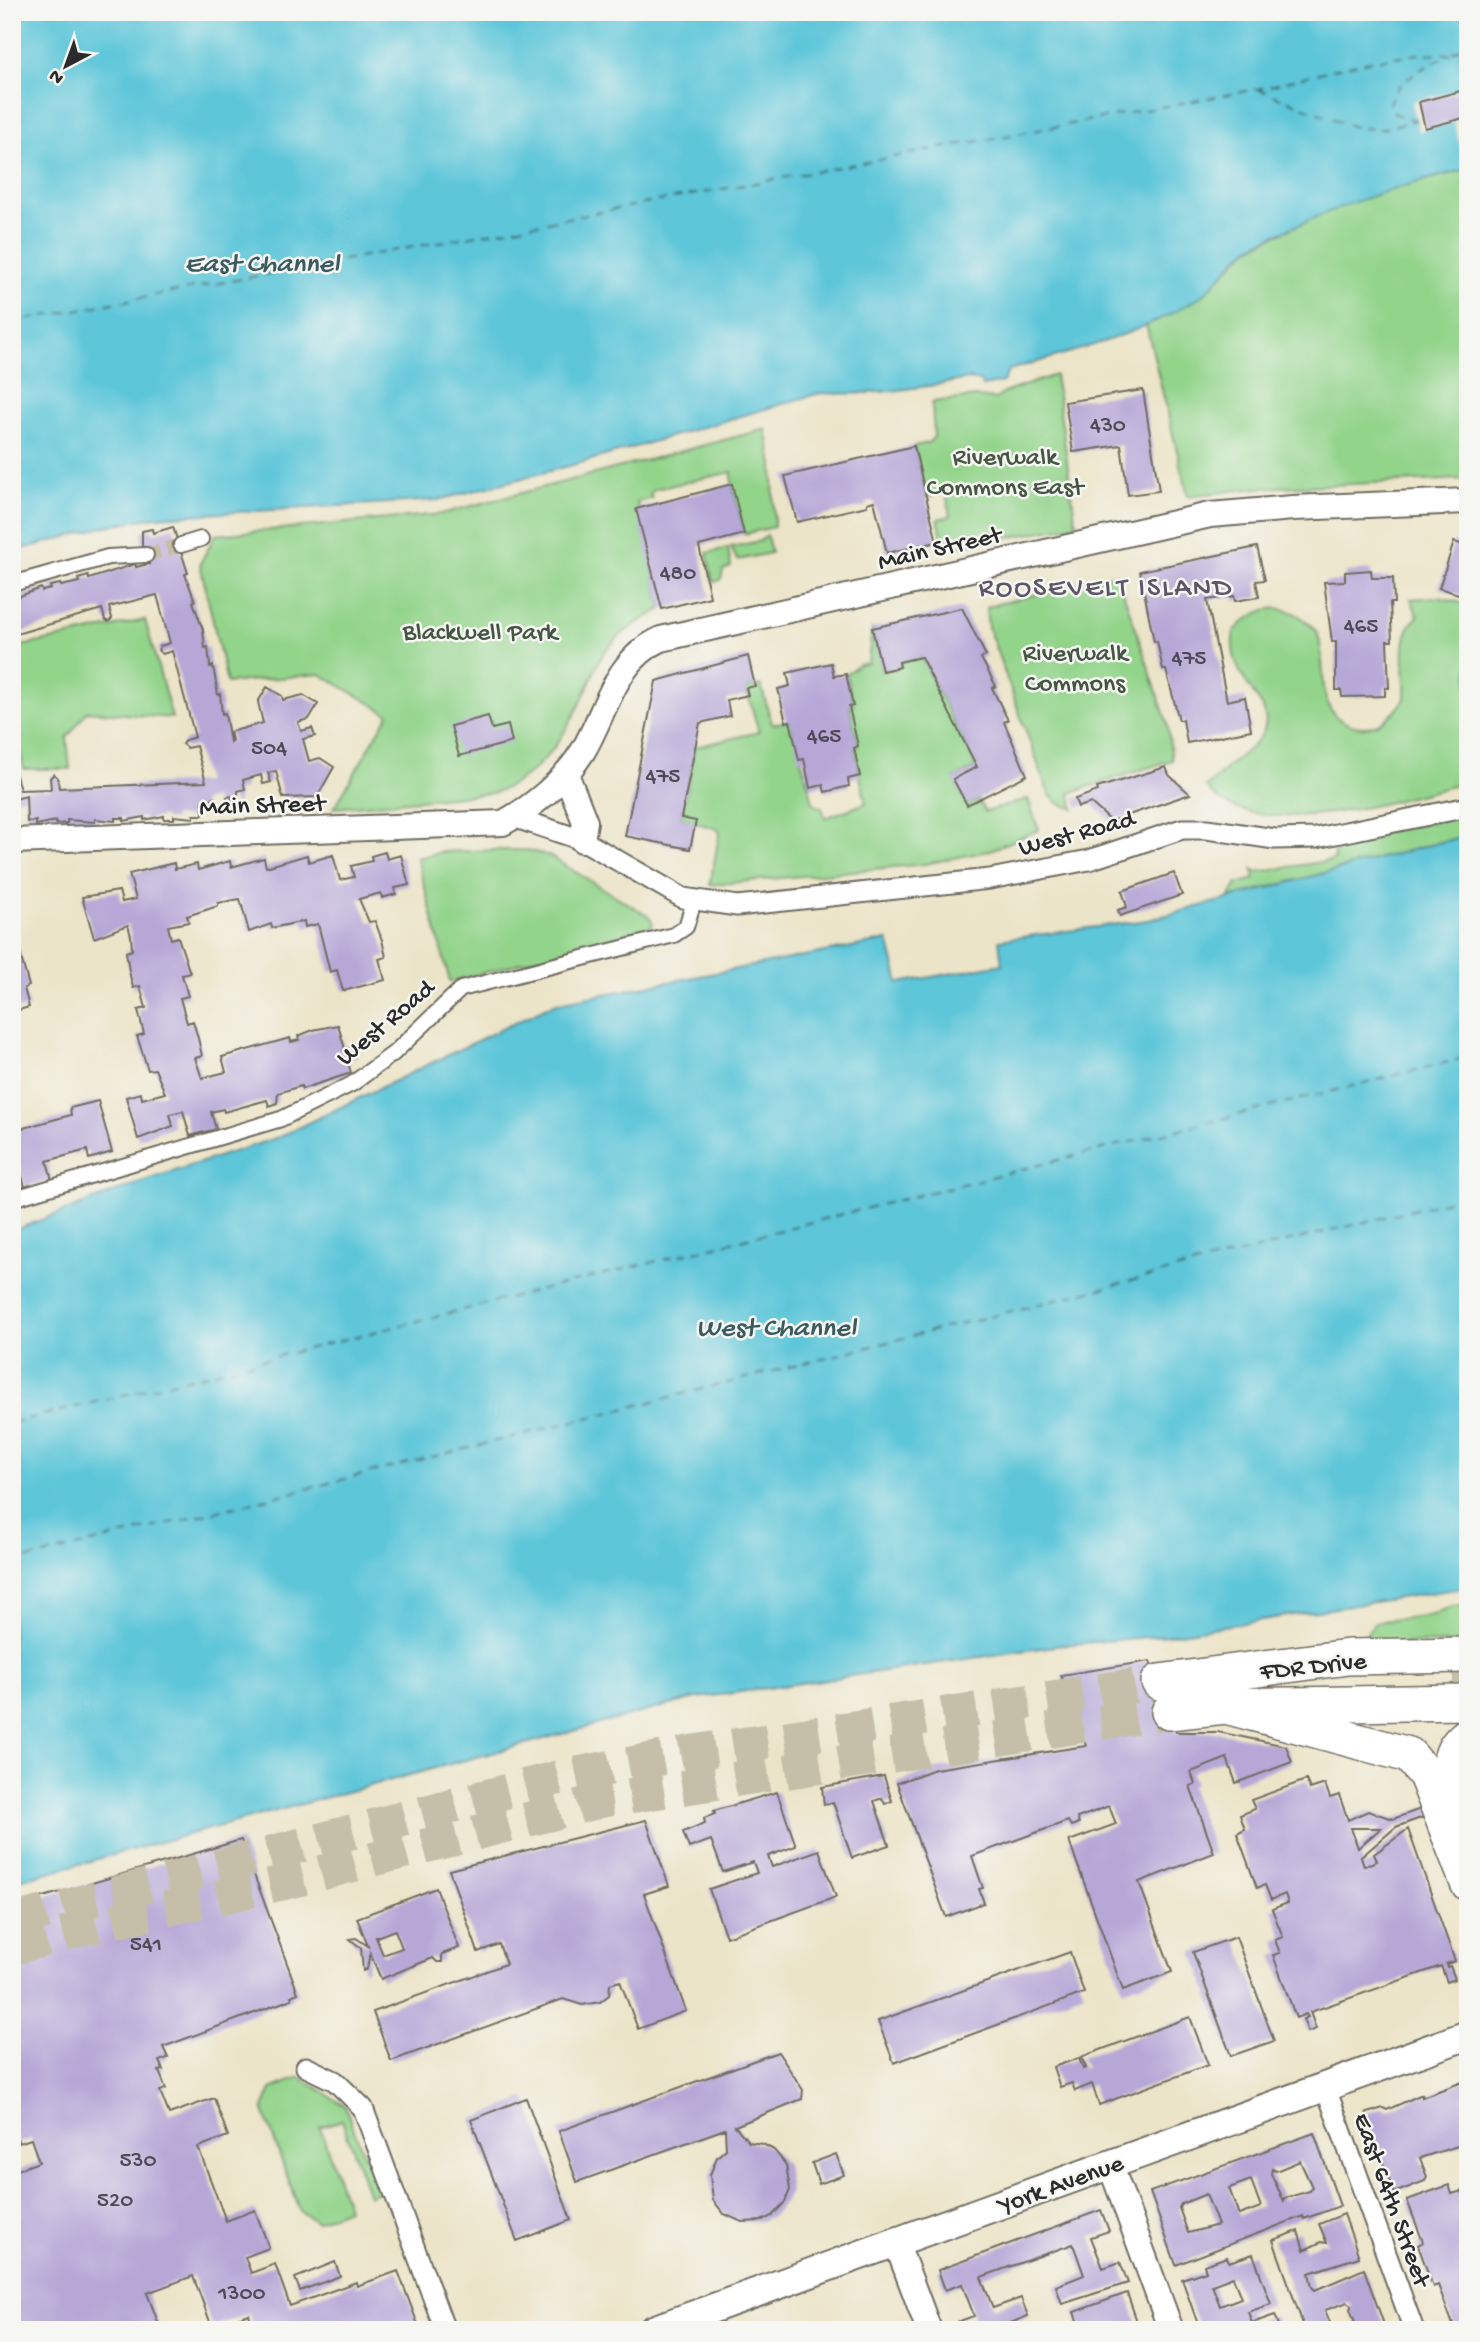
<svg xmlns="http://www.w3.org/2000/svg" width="1480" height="2342" font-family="'Gochi Hand',sans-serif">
	<rect width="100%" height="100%" fill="#f6f6f2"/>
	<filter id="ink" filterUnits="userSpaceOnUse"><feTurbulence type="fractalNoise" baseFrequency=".0143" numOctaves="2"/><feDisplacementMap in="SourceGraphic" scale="14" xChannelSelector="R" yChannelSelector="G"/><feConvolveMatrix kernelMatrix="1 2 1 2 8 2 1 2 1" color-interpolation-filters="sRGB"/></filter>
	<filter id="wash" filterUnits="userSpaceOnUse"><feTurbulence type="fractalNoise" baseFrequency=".00686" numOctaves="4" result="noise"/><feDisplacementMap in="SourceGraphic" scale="28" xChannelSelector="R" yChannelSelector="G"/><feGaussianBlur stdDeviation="1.57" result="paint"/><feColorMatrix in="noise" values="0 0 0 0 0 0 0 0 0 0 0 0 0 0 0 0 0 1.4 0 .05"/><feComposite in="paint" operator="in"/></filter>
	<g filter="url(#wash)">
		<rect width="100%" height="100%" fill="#ece4c8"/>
		<!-- green -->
		<path fill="#93d48b" stroke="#5f805b" stroke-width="2" d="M1468 169V479L1258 488 1188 496 1146 324 1199 297 1248 249 1266 240 1339 206 1404 185Z
			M1055 375 1076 525 945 549 938 519 950 516 946 492 926 497 914 446 928 443 934 437 932 402 976 397 995 399 1006 392Z
			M766 429 773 465 774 527 744 534 732 484V472L655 489 650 494 652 498 637 502 662 609C640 620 621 632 606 650 597 660 593 677 587 689 566 734 542 777 493 793L334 808 389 714 320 674 227 683 200 564 215 535 441 514Z
			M767 535 771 553 737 560 731 547 760 541Z
			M728 548 731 567 723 570 721 580 713 582 707 553Z
			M1117 574 1167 722 1172 760 1070 793 1074 809 1059 804 1049 794 988 627 986 607Z
			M1439 597 1468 605V782C1406 798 1251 847 1206 787 1218 779 1226 766 1238 758 1308 707 1222 695 1234 631 1253 612 1273 600 1299 616 1306 621 1315 627 1318 635 1329 668 1310 722 1362 727 1381 728 1395 713 1405 699 1407 674 1395 633 1418 617L1411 599Z
			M145 620 172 718 87 711 67 738 70 769H24L12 719V648Z
			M872 628 882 671 900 667 899 662 921 657 977 767 954 779 967 805 978 800 985 812 1028 799 1039 830 988 851 925 864 710 885 720 830 681 818 695 747 759 732 746 688 761 685 772 724 790 721 814 805 822 807 825 818 866 803 854 748 858 746 849 707 853 706 846 674 859 664 868 663Z
			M1468 814V835L1229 898 1237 884 1255 879 1253 869 1256 872 1335 860 1334 853 1356 838Z
			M500 850H527L549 856 650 917 653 924 648 928 450 982 417 858 441 852Z
			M1468 1605V1643L1367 1644V1633L1375 1622 1432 1615 1451 1606Z
			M300 2077 345 2106 378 2192 369 2196 342 2120 320 2127 348 2209 316 2222 299 2210 263 2108 271 2089Z"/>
		<!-- water -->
		<path fill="#5dc6d9" stroke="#447882" stroke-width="2" d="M12 12H1468V169C1408 184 1352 200 1296 226 1280 233 1262 239 1248 249 1229 262 1217 285 1198 298 1143 334 1072 352 1009 370L1003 382 982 386 980 381 969 379C918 388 871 396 820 393L580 463 438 500 155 517 107 526 12 552Z
			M1468 835V1587L1168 1635 1062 1645 692 1699 12 1882V1231L144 1181 279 1137 553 1004 888 940 899 983 1002 964 999 940 1148 920Z"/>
		<!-- pier -->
		<path fill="#ece4c8" d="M1468 87V119L1464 120 1468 134 1467 173 1454 122 1419 131 1412 102Z"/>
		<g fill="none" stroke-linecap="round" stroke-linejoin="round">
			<!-- ferry -->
			<path stroke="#3a5a5f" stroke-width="2" stroke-dasharray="9 7" stroke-linecap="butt" d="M1453 52 1468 44
				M1258 89 1357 128 1381 129 1417 120
				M1416 120 1395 114 1389 105C1395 79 1427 67 1448 55
				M12 322 1257 89C1322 74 1402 45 1468 56
				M12 1423 1468 1057
				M12 1563 1468 1196"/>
		</g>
		<g id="blocks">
			<!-- building -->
			<path fill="#b6a7d7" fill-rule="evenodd" d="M1468 89V117L1425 128 1419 102Z
				M1143 390 1159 491 1128 495 1121 445 1073 452 1065 402Z
				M914 446 937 542 887 553 874 501 867 503V506L797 522 785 476Z
				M732 484 744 534 699 546 710 597 662 609 636 509Z
				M173 527 188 573 185 574 195 601 193 602 203 630 205 648 208 647 210 667 213 666 218 695 220 694 222 714 225 713 230 742 232 741 230 732 263 723 258 702 267 687 282 696 283 700 303 695 318 704 309 719 298 722 301 731 312 728 315 736 303 739 309 761 320 758 334 767 317 797 283 798 276 771 268 773 271 782 263 784 261 775 243 780 245 789 238 791V804L233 802 231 796 227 797 228 802 216 805 214 798 203 801V815H194V818L174 816V819H164V816L144 820V817L124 821V818H115V821L95 819V822L67 820V823L56 824V821L36 825V821L27 822 26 796 12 800V761L20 790 51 789 50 778 54 774 58 778 59 788 206 782 196 746 187 748 182 744 185 740 195 737 172 651 162 654 158 650 160 646 170 643 157 595 109 607 112 618 109 622 105 620 102 609 13 635 12 632V599L41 588 42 591 51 589 50 586 60 584 61 586 79 582 78 579 88 576 89 579 135 564 136 567 149 564 142 545V531L152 529 153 533Z
				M1454 542 1468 546V597L1439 588Z
				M1257 547 1265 580 1256 581 1259 597 1235 601 1234 596 1207 600 1227 701 1245 697 1251 730 1187 743 1183 720H1179L1166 670H1163L1157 641 1154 642 1140 571Z
				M1371 570 1372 578H1393L1394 603H1390L1392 641H1387L1389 688H1385V696L1342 697 1341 690H1336V642H1332L1324 582 1345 581V572Z
				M962 608 986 656 981 658 996 686 992 688 1008 720 1004 722 1027 775 967 805 953 779 977 767 921 657 899 662 900 667 882 671 872 628Z
				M748 656 755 686 746 688 748 695 727 700 730 716 700 723 681 818 696 821 690 849 625 836 656 681Z
				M831 663 834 676 846 674 853 706 849 707 858 746 854 748 860 776 848 779 849 786 825 792 823 785 810 788 804 759 799 760 790 721 786 722 778 689 790 686 787 673Z
				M488 716 492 729 508 725 512 742 459 756 451 726Z
				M1166 767 1169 775 1190 794 1111 821 1091 803 1078 807 1075 799 1098 791 1097 788Z
				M385 852 387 859 401 855 409 885 395 888 396 894 382 898 381 893 359 899 369 922 375 921 382 940 386 957 379 959 385 980 343 991 337 970 330 972 318 924 305 927 304 921 272 928 271 924 249 932 240 899 218 903V906L187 916 189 922 168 926 171 939 178 937 190 973 182 975 188 996 180 998 187 1023 193 1021 198 1038 202 1056 195 1058 202 1078 226 1072 222 1057 290 1038 291 1042 299 1040 298 1036 313 1030 338 1025 345 1049 353 1047 355 1057 347 1059 351 1073 302 1089 301 1086 278 1093 277 1103 269 1106 267 1100 224 1112 223 1109 211 1112 216 1129 190 1136 183 1111 170 1114 173 1126 138 1139 126 1097 141 1093 142 1099 165 1093 155 1069 148 1070 137 1036 144 1034 138 1010 146 1008 140 986 133 988 129 971 126 952 132 950 131 936 128 925 94 938 82 897 119 891 122 902 136 899 129 874 174 863 175 869 197 864 198 870 230 861 231 867 264 858 266 867 307 855 309 862 333 855 340 880 354 877 351 866 372 861 371 856Z
				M1174 873 1182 895 1120 916 1118 910 1127 907 1122 891Z
				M12 925 29 986 24 988 29 1007 19 1010 18 1006 12 1008Z
				M98 1101 112 1152 89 1159 87 1150 47 1161 52 1180 25 1187 20 1168 12 1170V1131L71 1115 70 1108Z
				M1449 1660H1468V1713L1463 1702Z
				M1150 1661 1176 1732H1218L1286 1746 1292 1762 1236 1783 1227 1758 1191 1772 1195 1784 1190 1786 1214 1853 1139 1882 1172 1972 1123 1990 1069 1841 1116 1824 1109 1806 1077 1818 1079 1823 1071 1826 1068 1821 972 1856 983 1888 979 1889 984 1903 946 1917 897 1783 935 1769 1086 1746 1061 1675Z
				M884 1776 892 1801 885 1804 882 1798 874 1801 889 1845 852 1858 833 1802 824 1805 822 1787Z
				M1306 1780 1310 1789 1325 1784 1330 1798 1339 1795 1348 1820 1368 1811 1393 1819 1468 1792V1801L1396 1827 1361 1857 1364 1866 1377 1861 1374 1854 1408 1829 1455 1961 1446 1964 1447 1967 1450 1966 1455 1979 1447 1982 1441 1966 1310 2012 1316 2029 1308 2032 1303 2019 1308 2017 1306 2014 1296 2018 1273 1955 1280 1953 1275 1940 1283 1937 1272 1909 1288 1903 1285 1894 1271 1900 1265 1885 1257 1888 1237 1833 1245 1829 1240 1815 1255 1809 1251 1800ZM1351 1828H1381L1358 1848Z
				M777 1792 796 1846 768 1856 772 1867 819 1850 836 1897 726 1937 709 1889 757 1873 753 1862 723 1872 711 1840 689 1848 683 1832 705 1823 704 1818 715 1814 714 1811Z
				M646 1820 669 1886 644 1894 686 2011 638 2029 620 1981 610 1984 609 1995 600 2002 582 2005 563 1999 391 2061 373 2012 506 1964 499 1944 478 1952 449 1870Z
				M241 1840 298 1993 291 1996 292 1999 163 2047 168 2058 159 2061 163 2070 159 2071 166 2089 160 2091 169 2114 214 2098 228 2136 198 2147 226 2221 255 2210 269 2248 245 2257 251 2273 275 2264 290 2306 356 2282 357 2286 398 2271 420 2330H235L252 2323 249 2314 212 2327 193 2276 147 2293 161 2330H12V2172L39 2162 31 2139 19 2143 12 2125V1906Z
				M436 1888 459 1948 442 1954V1962H437L433 1958 381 1979 370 1953 367 1969 363 1971 361 1948 350 1939 356 1938 368 1946 357 1918ZM395 1930 402 1948 383 1955 376 1937Z
				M1236 1937 1274 2041 1231 2056 1193 1952Z
				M1070 1952 1084 1993 894 2063 878 2021Z
				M1190 2017 1208 2065 1099 2105 1092 2084 1075 2091 1072 2083 1060 2087 1053 2067 1079 2058 1083 2069 1086 2068 1081 2057Z
				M778 2052 803 2090 802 2099 735 2126 749 2142 763 2144 774 2150 786 2165 790 2190 785 2202 772 2216 761 2221 742 2222 724 2214 713 2200 710 2175 717 2157 726 2149 725 2129 577 2182 559 2131Z
				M1468 2080 1467 2143 1420 2158 1427 2177 1425 2181 1394 2193 1366 2117 1367 2113 1383 2108 1387 2110 1422 2094V2097Z
				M526 2098 571 2220 517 2241 471 2120Z
				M1314 2133 1340 2206 1304 2219 1303 2216 1176 2265 1150 2192ZM1300 2161 1312 2187 1310 2191 1285 2198 1284 2201 1271 2174 1272 2169 1276 2171ZM1251 2180 1261 2207 1239 2215 1229 2188ZM1206 2194 1218 2225 1188 2233 1179 2208 1181 2204Z
				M836 2154 844 2175 819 2184 812 2163Z
				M1449 2185 1452 2194 1462 2191 1468 2207V2330H1455L1438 2285 1433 2287 1418 2245 1423 2242 1407 2200Z
				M1101 2210 1109 2231 1091 2237 1103 2268 1120 2262 1128 2283 1062 2304 1056 2286 1084 2275 1073 2244 981 2277 993 2308 1021 2298 1028 2316 993 2330H959L957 2322 974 2316 962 2284 945 2290 938 2270Z
				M1344 2214 1359 2257 1309 2273 1312 2287 1315 2290 1364 2269 1386 2330H1358L1350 2309 1352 2305 1348 2302 1325 2310 1333 2330H1305L1273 2240 1298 2231 1304 2250 1321 2242 1327 2243 1319 2224Z
				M1253 2254 1271 2304 1248 2312 1252 2323 1275 2315 1281 2330H1227L1224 2321 1200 2330 1182 2279 1206 2271 1204 2265 1227 2257 1229 2262ZM1233 2277 1241 2298 1220 2306 1212 2285Z
				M335 2262 340 2276 300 2291 295 2278Z
				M1127 2293 1140 2330H1080L1074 2312Z"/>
		</g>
	</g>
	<g filter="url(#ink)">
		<use href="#blocks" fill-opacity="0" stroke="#6f6c62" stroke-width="2"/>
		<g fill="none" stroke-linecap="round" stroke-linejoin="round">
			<!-- pedestrian-tunnel -->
			<path stroke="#c5bfa9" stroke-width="14" stroke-dasharray="14 7" stroke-linecap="butt" d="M146 555 181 545"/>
			<!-- motorway-tunnel -->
			<path stroke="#c5bfa9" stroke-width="35" stroke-dasharray="35 18" stroke-linecap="butt" d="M1453 1674H1468
				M12 1921 561 1777 694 1752 1159 1682
				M12 1948 103 1923 282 1883 603 1800 1169 1712"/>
			<defs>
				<path id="pedestrian" d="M181 545 201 539
					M12 584 108 557 146 555
					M12 1199 281 1119 352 1084 394 1053 461 989 674 935 686 927 694 901"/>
				<path id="minor" d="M513 817 582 840 683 898 737 906 990 879 1089 860 1182 829H1207L1275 839 1316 838 1468 807
					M306 2067 335 2081 363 2108 445 2330
					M1325 2086 1414 2330"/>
				<path id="tertiary" d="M566 774 585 822 582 840
					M12 841 503 823C533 807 565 780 583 751 607 710 614 661 661 639L1210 515 1293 508 1468 501
					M1110 2164 1171 2330
					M896 2242 929 2330"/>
				<path id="secondary" d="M653 2330 1468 2035"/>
				<path id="motorway" d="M1159 1682 1348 1657 1468 1655
					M1226 1706 1409 1755 1426 1775 1468 1883
					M1169 1712 1226 1706 1463 1702
					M1466 1813C1454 1785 1438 1757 1468 1735"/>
			</defs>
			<!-- pedestrian casing -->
			<use href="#pedestrian" stroke="#6f6c62" stroke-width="18"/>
			<!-- minor casing -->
			<use href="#minor" stroke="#6f6c62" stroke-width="23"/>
			<!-- tertiary casing -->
			<use href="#tertiary" stroke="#6f6c62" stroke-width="28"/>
			<!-- secondary casing -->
			<use href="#secondary" stroke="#6f6c62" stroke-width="32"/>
			<!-- motorway casing -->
			<use href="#motorway" stroke="#6f6c62" stroke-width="38"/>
			<!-- pedestrian -->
			<use href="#pedestrian" stroke="#fff" stroke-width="14"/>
			<!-- minor -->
			<use href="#minor" stroke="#fff" stroke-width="19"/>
			<!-- tertiary -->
			<use href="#tertiary" stroke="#fff" stroke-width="24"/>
			<!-- secondary -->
			<use href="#secondary" stroke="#fff" stroke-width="28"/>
			<!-- motorway -->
			<use href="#motorway" stroke="#fff" stroke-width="35"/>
		</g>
	</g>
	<g text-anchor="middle" stroke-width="5" stroke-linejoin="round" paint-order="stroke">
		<!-- number labels -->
		<g font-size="23" fill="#4e4a56">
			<text x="1108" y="431">430</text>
			<text x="678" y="579">480</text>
			<text x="1361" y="632">465</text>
			<text x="1189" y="664">475</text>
			<text x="824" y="742">465</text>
			<text x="269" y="754">504</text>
			<text x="663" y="782">475</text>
			<text x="146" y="1950">541</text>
			<text x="138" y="2166">530</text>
			<text x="115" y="2206">520</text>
			<text x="242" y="2299">1300</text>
		</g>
		<!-- park labels -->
		<g font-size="26" fill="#455543" stroke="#f6f6f2">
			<text x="1005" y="464">Riverwalk<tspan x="1005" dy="30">Commons East</tspan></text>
			<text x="480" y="639">Blackwell Park</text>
			<text x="1075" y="660">Riverwalk<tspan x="1075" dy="30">Commons</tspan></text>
		</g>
		<!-- street labels -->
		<g font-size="26" fill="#2b2b2b" stroke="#f6f6f2">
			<text transform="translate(939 546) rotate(-13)" y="9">Main Street</text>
			<text transform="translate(262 803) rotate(-2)" y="9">Main Street</text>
			<text transform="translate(1076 831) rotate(-15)" y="9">West Road</text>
			<text transform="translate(384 1021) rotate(-40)" y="9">West Road</text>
			<text transform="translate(1313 1664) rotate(-6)" y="9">FDR Drive</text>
			<text transform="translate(1060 2182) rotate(-20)" y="9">York Avenue</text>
			<text transform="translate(1394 2199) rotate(70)" y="9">East 64th Street</text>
		</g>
		<!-- water labels -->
		<g font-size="28" font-style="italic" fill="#3a5a5f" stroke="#f6f6f2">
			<text x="262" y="271">East Channel</text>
			<text x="776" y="1335">West Channel</text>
		</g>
		<!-- neighbourhood labels -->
		<g font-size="28" letter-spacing="2" fill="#5c5667" stroke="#f6f6f2">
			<text x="1106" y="595">ROOSEVELT ISLAND</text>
		</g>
	</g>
	<!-- margin -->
	<rect width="1480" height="2342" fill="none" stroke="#f6f6f2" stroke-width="42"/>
	<!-- north arrow -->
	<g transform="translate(66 66) rotate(221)" stroke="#f6f6f2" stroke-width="5" paint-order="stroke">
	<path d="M0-5L12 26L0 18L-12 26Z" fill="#2b2b2b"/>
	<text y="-10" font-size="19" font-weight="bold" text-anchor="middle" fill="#2b2b2b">N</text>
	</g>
</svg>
